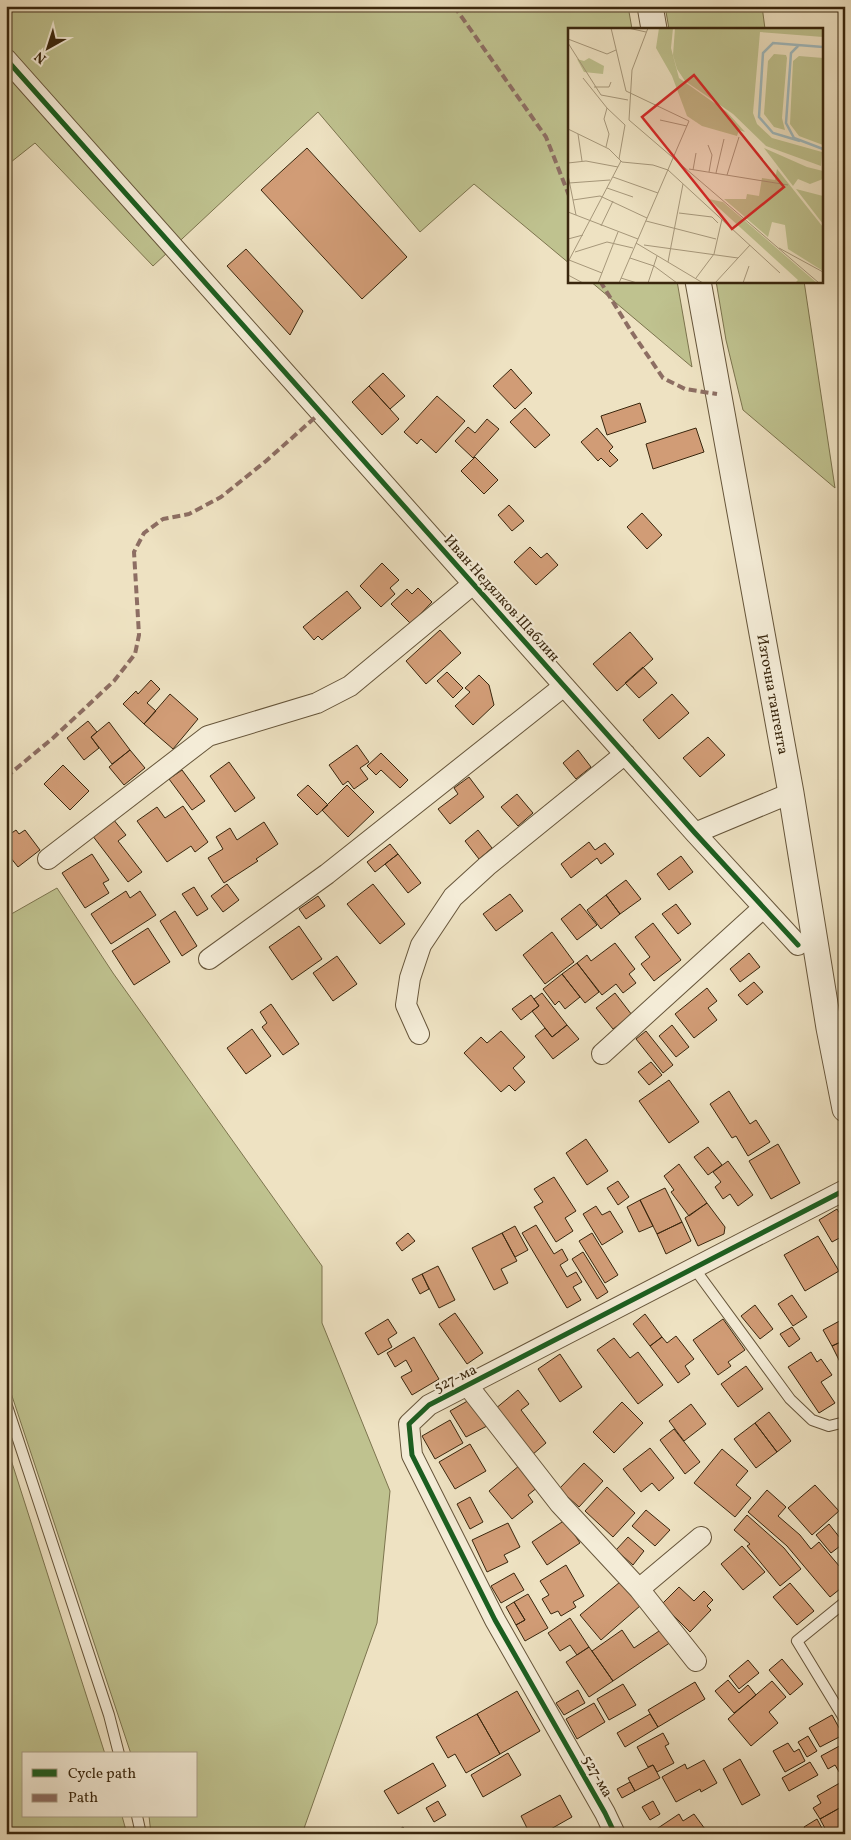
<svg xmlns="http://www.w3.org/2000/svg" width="851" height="1840" font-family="Vollkorn,serif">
	<rect width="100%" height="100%" fill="#eee2c2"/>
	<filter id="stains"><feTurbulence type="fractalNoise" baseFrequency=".004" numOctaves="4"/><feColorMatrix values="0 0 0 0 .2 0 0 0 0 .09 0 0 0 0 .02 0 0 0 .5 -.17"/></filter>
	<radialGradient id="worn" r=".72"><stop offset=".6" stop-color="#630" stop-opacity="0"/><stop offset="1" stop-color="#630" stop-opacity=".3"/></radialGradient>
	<!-- green -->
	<path fill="#bfc28f" stroke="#7c744e" d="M6 6H628L632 29H570V264L474 184 420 232 318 112 153 266 35 143 6 166Z
		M665 6H762L765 29H669Z
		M590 281H677L692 367Z
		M716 281H804L835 488 743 410 726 340Z
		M57 888 113 973 322 1266V1323L390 1491 377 1623 302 1834H151L149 1816H196V1754H131L6 1378V917Z
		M6 1444 105 1754H24V1816H122L127 1834H6Z"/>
	<!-- building -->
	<path fill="#d19c76" stroke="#39260d" d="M307 148 407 257 362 299 261 190Z
		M246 249 303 311 290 335 227 266Z
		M511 369 532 393 515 409 493 386Z
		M383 373 405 396 390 409 369 386Z
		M369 386 399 419 382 435 352 402Z
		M437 396 465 421 436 453 421 439 417 444 404 432Z
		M640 403 646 422 607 435 601 416Z
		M525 408 550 435 535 448 510 422Z
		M487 419 499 429 473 458 455 441 468 427 475 433Z
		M597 428 613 447 609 451 618 460 610 467 601 458 598 461 581 442Z
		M696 428 704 452 653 469 646 444Z
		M475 457 498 480 484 494 461 471Z
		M509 505 524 521 512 531 498 515Z
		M642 513 662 535 647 549 627 527Z
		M530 547 541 558 547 553 558 565 536 585 514 562Z
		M382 563 399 580 390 588 395 594 381 607 360 586Z
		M418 588 432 602 411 624 391 604 407 589 412 594Z
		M347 591 361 608 322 640 318 636 314 640 303 627Z
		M440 630 461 653 426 684 406 661Z
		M630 632 653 659 617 691 593 664Z
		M643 667 657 683 639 698 625 683Z
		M447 672 463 688 453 698 437 681Z
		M479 675 489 685 494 705 473 725 455 706 470 692 465 688Z
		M151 680 160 689 147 703 156 711 144 724 123 704 136 691 138 694Z
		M170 694 198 719 173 749 144 724Z
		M672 694 689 713 659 739 643 720Z
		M88 721 97 732 91 737 99 748 84 760 67 738Z
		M109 722 130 750 112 764 91 737Z
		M708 737 725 755 700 777 683 758Z
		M357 745 369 762 360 768 368 779 354 789 348 781 343 785 329 765Z
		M130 750 145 768 124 785 109 767Z
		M578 750 591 767 576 779 563 763Z
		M381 753 408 780 400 788 381 770 376 775 367 766Z
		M229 762 255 798 235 812 210 776Z
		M63 765 89 791 70 810 44 784Z
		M182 770 205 801 192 810 169 779Z
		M469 777 484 797 450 824 438 809 458 794 454 788Z
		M308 785 328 805 317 815 297 795Z
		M347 785 374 812 348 837 322 810Z
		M517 794 533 813 518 826 501 807Z
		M183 806 208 842 195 852 191 846 167 862 137 821 157 807 165 818Z
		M113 819 126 835 118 841 142 872 128 882 92 835Z
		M264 822 278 844 256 859 258 861 224 883 208 858 223 849 216 837 230 828 237 840Z
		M16 830 19 834 25 830 40 850 18 867 6 852V837Z
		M478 830 492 848 479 859 465 841Z
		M589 842 595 850 605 843 614 854 601 864 597 858 571 878 561 864Z
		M390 844 398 854 375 872 367 862Z
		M92 854 109 880 103 883 109 893 85 908 62 873Z
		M398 854 421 883 408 893 385 864Z
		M681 856 693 872 669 890 657 874Z
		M626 880 641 899 620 914 606 895Z
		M227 884 239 900 223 912 211 896Z
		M373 884 405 924 380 944 347 904Z
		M194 887 208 909 197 916 182 894Z
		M126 891 130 898 140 891 156 915 111 944 91 914Z
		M510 894 523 911 496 931 483 914Z
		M606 895 620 914 601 929 587 910Z
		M318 896 325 906 306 919 299 909Z
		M580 904 597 925 577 940 561 919Z
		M676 904 691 924 678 934 662 914Z
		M175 911 197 946 182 956 160 921Z
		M653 923 681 960 654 981 641 964 650 957 635 937Z
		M299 926 322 959 292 980 269 947Z
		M148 928 170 962 134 985 112 951Z
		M552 932 574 962 545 984 523 955Z
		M615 943 635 969 629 974 636 983 623 993 616 984 602 995 577 963 587 955 591 961Z
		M749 953 760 967 740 982 730 969Z
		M337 956 357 984 333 1001 313 973Z
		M577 963 599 992 585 1003 562 974Z
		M562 974 580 997 565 1009 559 1001 555 1005 543 989Z
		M754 982 763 992 747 1005 738 995Z
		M707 988 717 1001 708 1008 717 1020 694 1038 675 1014Z
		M542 993 567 1025 552 1037 532 1011 539 1006 534 999Z
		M615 993 632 1015 613 1029 596 1008Z
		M531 995 539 1006 521 1020 512 1009Z
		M271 1004 299 1044 283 1055 262 1027 267 1023 260 1012Z
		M567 1025 579 1039 553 1059 535 1036 545 1028 552 1037Z
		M672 1025 689 1047 676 1057 659 1036Z
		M252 1029 271 1056 246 1074 227 1048Z
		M501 1031 525 1057 513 1068 525 1082 515 1091 509 1085 501 1092 464 1053 481 1037 487 1043Z
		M646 1031 673 1065 663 1073 636 1039Z
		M651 1062 662 1075 649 1085 638 1072Z
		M669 1080 699 1122 669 1143 639 1101Z
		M729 1091 750 1124 756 1120 770 1142 748 1156 736 1136 732 1138 710 1104Z
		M586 1139 608 1171 587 1185 566 1153Z
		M778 1144 800 1183 771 1199 749 1161Z
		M708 1147 722 1165 708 1175 694 1157Z
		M728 1161 753 1195 738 1206 730 1194 723 1199 715 1187 721 1182 713 1172Z
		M679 1164 707 1203 689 1216 671 1192 674 1190 664 1176Z
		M554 1177 576 1211 565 1218 573 1231 556 1242 534 1207 543 1202 534 1189Z
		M618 1181 629 1197 618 1205 607 1188Z
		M665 1188 682 1222 657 1234 640 1200Z
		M640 1200 653 1226 639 1232 627 1207Z
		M707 1203 725 1227 724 1234 698 1246 685 1218Z
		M596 1206 602 1215 610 1211 623 1232 602 1245 583 1214Z
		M837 1209 845 1222V1235L832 1242 819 1220Z
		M682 1222 691 1241 666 1254 657 1234Z
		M536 1225 554 1254 562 1249 568 1260 560 1265 567 1277 576 1272 582 1282 573 1287 581 1300 567 1308 522 1233Z
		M515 1226 528 1250 515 1257 502 1233Z
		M408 1233 415 1241 402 1251 396 1243Z
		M502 1233 517 1261 501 1269 508 1283 494 1290 472 1248Z
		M592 1233 618 1275 605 1283 579 1241Z
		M818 1236 839 1271 805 1291 784 1255Z
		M583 1252 608 1292 597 1299 572 1259Z
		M438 1266 455 1300 439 1308 422 1274Z
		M422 1274 429 1289 420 1294 412 1279Z
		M792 1295 807 1317 793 1326 778 1304Z
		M755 1305 773 1329 760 1339 741 1316Z
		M455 1313 483 1353 467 1364 439 1324Z
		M645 1314 662 1337 650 1346 633 1324Z
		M845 1318V1340L832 1346 823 1330Z
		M388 1319 397 1333 388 1339 392 1347 378 1355 365 1333Z
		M723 1319 745 1350 728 1362 731 1366 718 1375 693 1340Z
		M792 1327 800 1339 789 1347 780 1334Z
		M676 1336 694 1359 685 1366 690 1374 678 1383 650 1346 662 1337 667 1343Z
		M414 1337 439 1379 412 1395 401 1377 412 1371 406 1360 395 1367 387 1353Z
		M614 1338 630 1358 638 1352 663 1385 638 1404 597 1350Z
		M845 1340V1360L840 1362 832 1346Z
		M811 1352 817 1362 821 1359 832 1375 821 1382 835 1403 819 1413 788 1367Z
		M560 1354 582 1387 560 1402 538 1369Z
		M746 1366 763 1389 738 1407 721 1384Z
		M518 1390 529 1404 521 1410 546 1443 532 1455 495 1409Z
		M471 1399 487 1426 466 1437 450 1411Z
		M622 1402 643 1423 614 1453 593 1432Z
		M691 1404 706 1424 684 1441 669 1421Z
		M769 1412 791 1441 777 1452 755 1423Z
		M450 1420 463 1443 435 1459 422 1436Z
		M755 1423 777 1452 756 1468 734 1439Z
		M674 1429 700 1462 685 1474 660 1440Z
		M470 1444 486 1471 455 1489 439 1462Z
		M650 1448 674 1478 659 1491 652 1483 641 1492 623 1469Z
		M722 1449 748 1471 736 1485 751 1498 735 1517 694 1483Z
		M584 1463 603 1481 579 1507 559 1489Z
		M520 1465 538 1487 528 1495 533 1502 512 1519 489 1491Z
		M815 1485 839 1511 812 1535 788 1508Z
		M607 1487 635 1513 613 1537 585 1511Z
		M767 1490 786 1507 778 1516 800 1535 811 1549 819 1542 845 1573V1585L830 1597 787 1546 748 1512Z
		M470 1497 483 1522 470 1529 457 1504Z
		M646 1510 670 1530 655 1546 632 1526Z
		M747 1515 784 1548 801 1569 780 1586 747 1546 750 1544 734 1530Z
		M565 1520 580 1543 547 1565 532 1542Z
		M508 1523 520 1547 504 1555 508 1562 487 1572 472 1540Z
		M829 1524 844 1543 831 1553 816 1535Z
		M628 1537 644 1551 633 1565 616 1550Z
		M742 1546 765 1572 743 1590 721 1564Z
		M566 1565 584 1596 573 1602 576 1607 561 1616 558 1611 551 1614 542 1599 549 1595 540 1581Z
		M514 1573 524 1590 501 1603 491 1586Z
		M620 1582 640 1606 601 1640 580 1615Z
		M790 1583 814 1611 797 1625 773 1597Z
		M679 1587 694 1601 704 1591 713 1600 707 1606 711 1610 690 1632 662 1604Z
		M528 1594 548 1628 525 1641 516 1625 525 1620 514 1602Z
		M514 1602 525 1620 516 1625 506 1607Z
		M570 1618 589 1647 577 1655 570 1645 560 1651 548 1633Z
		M662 1629 671 1642 613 1681 592 1651 622 1630 634 1648Z
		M589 1647 613 1681 589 1697 566 1662Z
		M782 1659 803 1684 790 1695 769 1670Z
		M748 1660 759 1673 739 1689 729 1676Z
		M728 1680 739 1693 748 1685 756 1695 734 1713 715 1691Z
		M772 1681 786 1697 769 1712 778 1723 751 1746 728 1719Z
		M695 1682 705 1699 658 1727 648 1710Z
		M623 1684 636 1705 609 1720 597 1699Z
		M578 1690 585 1703 564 1715 556 1703Z
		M517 1691 540 1731 500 1754 477 1714Z
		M594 1703 605 1722 577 1739 566 1719Z
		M477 1714 500 1754 466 1773 455 1754 448 1758 436 1737Z
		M650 1714 658 1727 625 1747 617 1733Z
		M832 1715 843 1735 820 1747 809 1728Z
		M663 1733 669 1744 665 1746 674 1763 657 1772 653 1765 648 1767 637 1747Z
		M808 1736 817 1751 807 1757 798 1742Z
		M788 1743 794 1752 799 1749 805 1761 785 1772 773 1751Z
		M845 1743V1773L841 1775 835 1765 828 1769 821 1756Z
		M508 1753 521 1775 483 1797 471 1775Z
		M740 1759 760 1795 742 1805 723 1769Z
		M704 1760 717 1783 701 1792 700 1789 676 1802 662 1777 685 1764 687 1769Z
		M810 1762 818 1775 789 1791 782 1778Z
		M433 1763 446 1786 398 1814 384 1791Z
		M653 1765 660 1778 635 1791 628 1778Z
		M845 1780V1805L820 1819 813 1808 821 1803 817 1796Z
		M630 1782 635 1791 622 1798 617 1789Z
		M560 1795 572 1817 542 1834H530L521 1816Z
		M438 1801 446 1815 434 1822 426 1808Z
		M653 1801 660 1814 650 1820 642 1807Z
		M845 1805V1825L828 1834 820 1819Z
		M679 1814 683 1821 694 1814 705 1829 698 1834H649Z
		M817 1819 825 1834H808L804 1827Z
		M403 1827 408 1834H393Z"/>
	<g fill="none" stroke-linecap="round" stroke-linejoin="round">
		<defs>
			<path id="service" d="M694 1268 790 1399 812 1420 829 1426 845 1422
				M6 1403 109 1715 119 1754
				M845 1602 797 1641 845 1720
				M137 1816 141 1834"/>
			<path id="minor" d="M6 59 695 833 798 945
				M695 833 791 793
				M48 859 208 736 317 703 350 686 473 584
				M209 959 327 874 564 686
				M419 1034 406 1005 410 978 421 945 453 897 487 866 625 754
				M602 1054 763 908
				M468 1386 560 1504 639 1589 696 1661
				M639 1589 701 1537
				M615 1834 605 1813 495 1620 412 1455 409 1424 429 1405 845 1190"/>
			<g id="tertiary">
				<path d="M650 6 654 29"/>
				<path id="s1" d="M698 281 791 793 829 1028 845 1109"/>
			</g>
		</defs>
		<!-- service casing -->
		<use href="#service" stroke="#66553a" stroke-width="12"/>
		<!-- minor casing -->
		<use href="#minor" stroke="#66553a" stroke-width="22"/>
		<!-- tertiary casing -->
		<use href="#tertiary" stroke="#66553a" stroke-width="27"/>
		<!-- service -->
		<use href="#service" stroke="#f4ecd7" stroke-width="10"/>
		<!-- minor -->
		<use href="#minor" stroke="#f4ecd7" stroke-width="20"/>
		<!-- tertiary -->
		<use href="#tertiary" stroke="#f4ecd7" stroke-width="25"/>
		<!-- quiet -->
		<path stroke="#8d6e63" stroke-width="4" stroke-dasharray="8 4" stroke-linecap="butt" d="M454 6 546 137 570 198
			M600 281 631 331 663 378 685 389 717 394
			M6 777 53 738 114 681 135 654 139 635 134 552 144 533 163 519 189 514 221 497 266 461 320 413"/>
		<defs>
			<path id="cycleway" d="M6 59 695 833 798 945
				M615 1834 605 1813 495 1620 412 1455 409 1424 429 1405 845 1190"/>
		</defs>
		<!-- cycleway casing -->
		<use href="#cycleway" stroke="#f4ecd7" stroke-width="8"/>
		<!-- cycleway -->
		<use href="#cycleway" stroke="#1b5e20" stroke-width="5"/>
	</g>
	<g text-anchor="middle" stroke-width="4.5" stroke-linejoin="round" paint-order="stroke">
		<!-- street labels -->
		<g font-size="15" fill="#39260d" stroke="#f4ecd7">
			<text transform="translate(502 598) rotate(48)" y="5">Иван Недялков Шаблин</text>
			<text dy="5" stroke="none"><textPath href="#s1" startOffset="420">Източна тангента</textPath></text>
			<text transform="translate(455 1378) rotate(-26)" y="5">527-ма</text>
			<text transform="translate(598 1776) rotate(60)" y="5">527-ма</text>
		</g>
	</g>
	<!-- overview -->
	<g transform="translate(568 28)">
		<rect width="255" height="255" fill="#eee2c2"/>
		<path d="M91 0H105L103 20 111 50 159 84 177 104 171 102 169 108 134 98 119 88 104 48 88 20ZM107 0H255V9L192 4 185 85 189 96 204 110 254 124 253 138 198 118 165 86 117 53 109 41 105 27ZM206 26 218 27 219 30 214 90 217 102 206 99 196 86 200 33ZM231 28 255 30V117L231 108 222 96 225 33ZM21 30 36 38 35 46 16 44 9 31 16 33ZM196 120 239 139 255 143V151L242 156 230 151 225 158ZM209 141 255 199V243L220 221 217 197 204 194 200 209 156 171H178L179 166 191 168 194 150 207 152ZM228 161 255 168V196ZM141 171 155 174 249 255H227L230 252Z" fill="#bfc28f"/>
		<path fill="none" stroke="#a0babf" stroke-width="2.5" d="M230 18 223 25 218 95 226 110 255 121M232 113 205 105 191 89 195 25 205 15 255 19"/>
		<path fill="none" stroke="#a6977a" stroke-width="1" d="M43 0 58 63 121 93 51 255M60 0 78 4M80 0 64 42 61 92 251 255M0 11 39 26 48 22M0 15 33 67 60 72M15 50 39 80 36 91 41 106 38 119M26 59H41L43 54M39 80 57 97 51 131M92 92 119 98M0 101 41 121 54 134 85 137 100 142 212 245M10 106 14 133M140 117 144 127 141 144M0 135 18 133 50 139M121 141 220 157M125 142 128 125M148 145 156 111M0 147 8 187M159 147 171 109M45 149 90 165M1 155 42 152M39 160 65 169M5 172 32 168 79 190M0 184 70 211M111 185 144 189 150 195M78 193 148 211M33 198 45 173M0 211 15 207M68 215 135 255M76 217 170 230M211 220 255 244M7 224 39 214 65 220M62 230 86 238 109 255M1 232 34 245M0 234 53 133M100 234 115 156M0 247 15 255M53 250 69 255M128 250 146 226 154 191M30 255 50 204M80 255 89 228M147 255 182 217M175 255 181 238"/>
		<path fill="#d62828" fill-opacity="0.15" stroke="#d62828" stroke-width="2.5" d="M126 47 216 159 164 201 74 89Z"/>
		<rect width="255" height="255" fill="none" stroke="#39260d" stroke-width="2.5"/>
	</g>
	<!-- margin -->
	<rect width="851" height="1840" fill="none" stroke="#eee2c2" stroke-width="25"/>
	<rect x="8" y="8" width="836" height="1825" fill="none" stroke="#39260d" stroke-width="2.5"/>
	<rect x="12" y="12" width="826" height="1815" fill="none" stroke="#39260d"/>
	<!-- legend -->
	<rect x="22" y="1752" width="175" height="65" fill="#f4ecd7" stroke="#a99d86"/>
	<rect x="32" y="1769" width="25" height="8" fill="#1b5e20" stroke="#a99d86"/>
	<text x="68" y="1778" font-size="15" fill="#39260d">Cycle path</text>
	<rect x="32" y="1794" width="25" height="8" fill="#8d6e63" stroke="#a99d86"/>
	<text x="68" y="1802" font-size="15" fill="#39260d">Path</text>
	<!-- north arrow -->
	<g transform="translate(48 48) rotate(219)" stroke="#f4ecd7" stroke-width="4" paint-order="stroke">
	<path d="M0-4L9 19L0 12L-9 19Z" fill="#39260d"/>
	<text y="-8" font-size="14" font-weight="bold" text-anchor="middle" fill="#39260d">N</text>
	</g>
	<rect width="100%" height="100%" filter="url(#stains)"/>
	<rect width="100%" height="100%" fill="url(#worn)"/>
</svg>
